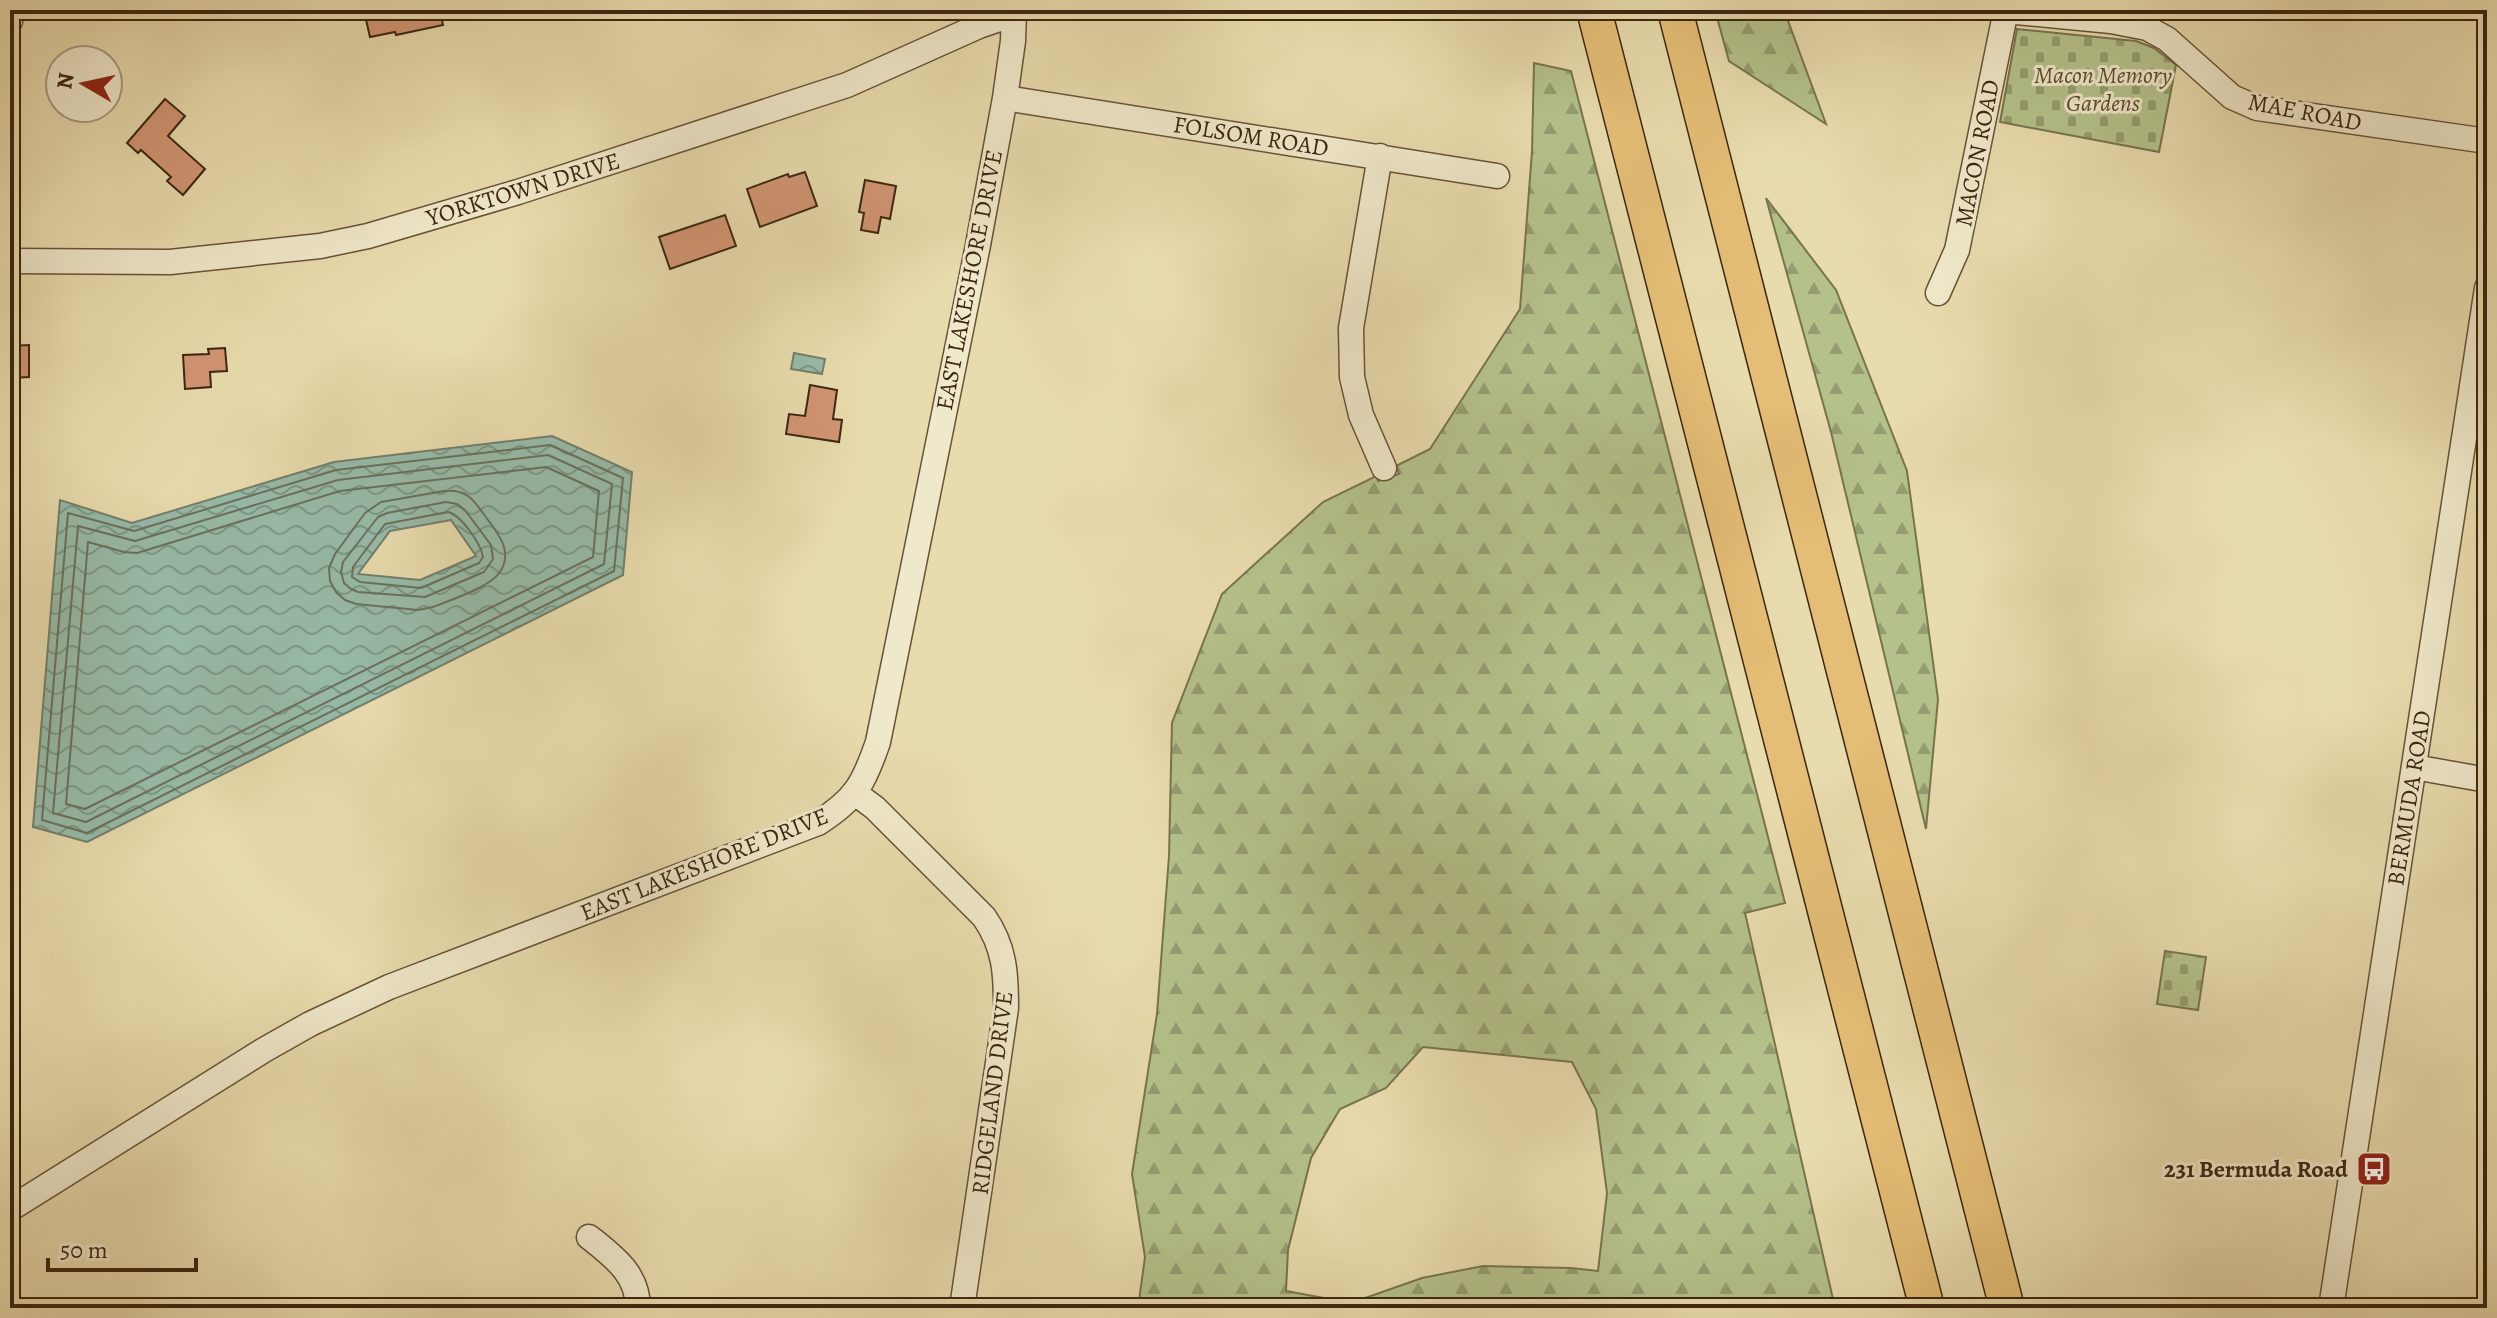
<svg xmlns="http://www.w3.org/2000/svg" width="2497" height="1318" font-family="Alegreya,serif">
	<defs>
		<pattern id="forest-firs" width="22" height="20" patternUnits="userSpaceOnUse" patternTransform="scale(2)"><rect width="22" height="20" fill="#b4c18b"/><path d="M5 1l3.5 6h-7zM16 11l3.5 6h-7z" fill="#949d70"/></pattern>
		<pattern id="cemetery-stones" width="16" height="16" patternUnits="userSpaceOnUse" patternTransform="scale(2)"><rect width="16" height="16" fill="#b4c18b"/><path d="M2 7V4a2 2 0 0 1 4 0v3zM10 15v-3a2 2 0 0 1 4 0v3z" fill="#949d70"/></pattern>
		<pattern id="water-waves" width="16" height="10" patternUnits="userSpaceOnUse" patternTransform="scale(2)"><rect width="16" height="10" fill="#97bba9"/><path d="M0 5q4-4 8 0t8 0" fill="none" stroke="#7c9888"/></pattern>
	</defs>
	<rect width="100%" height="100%" fill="#e8dbad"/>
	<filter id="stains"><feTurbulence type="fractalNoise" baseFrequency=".0025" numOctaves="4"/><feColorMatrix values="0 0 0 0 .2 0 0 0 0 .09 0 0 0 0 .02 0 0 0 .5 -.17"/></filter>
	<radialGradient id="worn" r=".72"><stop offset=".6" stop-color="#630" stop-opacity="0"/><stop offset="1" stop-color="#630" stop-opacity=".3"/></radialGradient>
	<!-- forest -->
	<path fill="url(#forest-firs)" stroke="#78744e" stroke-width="2" fill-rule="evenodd" d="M1715 10H1784L1826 124 1729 61Z
		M1534 63 1571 71 1785 903 1745 913 1835 1308H1138L1145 1257 1132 1174 1157 1014 1169 856 1172 723 1222 594 1323 502 1376 476 1378 481 1399 474 1396 466 1430 449 1520 309 1532 151ZM1423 1047 1572 1062 1596 1109 1607 1193 1598 1271 1571 1268 1483 1266 1422 1278 1351 1303 1286 1291 1288 1250 1311 1158 1340 1109 1386 1088Z
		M1766 198 1836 290 1907 471 1938 699 1926 829 1831 432Z"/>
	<!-- cemetery -->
	<path fill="url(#cemetery-stones)" stroke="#78744e" stroke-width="2" d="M2017 29 2136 41 2154 48 2176 65 2159 152 2000 122Z
		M2165 951 2206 957 2198 1010 2157 1004Z"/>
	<!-- water -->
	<path fill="url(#water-waves)" stroke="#737f6c" stroke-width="2" fill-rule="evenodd" d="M794 353 825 359 822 374 791 369Z
		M552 436 632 472 623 575 87 842 33 827 60 500 132 523 334 462ZM451 520 476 556 420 580 358 574 390 531Z"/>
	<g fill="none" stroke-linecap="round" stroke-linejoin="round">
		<!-- shore -->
		<path stroke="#6a705c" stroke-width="2" d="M550 445 623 478 614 571 87 833 42 820 68 513 134 531 336 470Z
			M548 455 612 484 604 564 86 822 53 813 78 526 135 541 338 480Z
			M546 467 599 491 593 557 85 809 66 804 88 542 124 552 137 553 340 491Z
			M444 491C453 490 461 491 468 496 475 501 480 509 485 516 497 532 514 551 500 572 489 588 450 600 433 607L418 610 356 604 345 600 336 592 330 581 329 568 335 554 365 513 381 502Z
			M446 502 457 504 465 510 491 545 493 559 484 572 425 597 358 592 351 589 344 583 341 572 343 562 378 517 387 513Z
			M448 512C461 515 481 544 483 557L479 563 421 588 360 582 352 577 353 567 385 524Z"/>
	</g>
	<!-- building -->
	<path fill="#d19573" stroke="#3c2610" stroke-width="2" d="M440 10 443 25 396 35 395 32 370 37 364 11Z
		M165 99 185 116 168 136 205 169 183 195 167 181 171 177 141 150 138 153 127 143Z
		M805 172 817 206 760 227 747 189 788 174 789 177Z
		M865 180 896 186 890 219 881 217 878 233 861 230 864 213 859 212Z
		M725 215 736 246 670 269 659 237Z
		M29 345V377L10 378V346Z
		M225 348 227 371 210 372 211 387 185 389 183 355 209 354 208 349Z
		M810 385 837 390 833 419 842 420 839 442 786 434 789 414 805 416Z"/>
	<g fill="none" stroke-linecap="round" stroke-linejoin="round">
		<defs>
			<path id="minor" d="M2005 11 2111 21 2147 28 2167 39 2232 97 2257 108 2487 141
				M10 21 12 10
				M1005 98 1497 176
				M1380 156 1351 328 1352 377 1361 415 1384 468
				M10 261 170 262 320 246 368 236 518 192 847 85 979 26 1014 14
				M1938 293 1957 250 2006 10
				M2414 767 2487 780
				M855 793 875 808 984 917C1005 947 1006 974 1006 1008L962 1308
				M10 1209 264 1050 310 1024 389 987 818 823C856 799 864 783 878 742L978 245 1005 98 1013 41 1014 10
				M589 1237C614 1257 638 1274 638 1308
				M2331 1308 2487 288"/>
			<path id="highway" d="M1594 10 1927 1308
				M1675 10 2007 1308"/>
		</defs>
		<!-- minor casing -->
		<use href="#minor" stroke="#675337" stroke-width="27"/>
		<!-- highway casing -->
		<use href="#highway" stroke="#3c2610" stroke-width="37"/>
		<!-- minor -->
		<use href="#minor" stroke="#f0e8ca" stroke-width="24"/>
		<!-- highway -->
		<use href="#highway" stroke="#e4be76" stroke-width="34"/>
	</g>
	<!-- icons -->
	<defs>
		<symbol id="bus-square" viewBox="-11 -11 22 22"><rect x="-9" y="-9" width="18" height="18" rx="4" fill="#8f2418" stroke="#f0e8ca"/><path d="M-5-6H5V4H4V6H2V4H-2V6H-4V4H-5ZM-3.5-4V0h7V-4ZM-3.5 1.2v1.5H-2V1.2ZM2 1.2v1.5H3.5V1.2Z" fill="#fff"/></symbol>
	</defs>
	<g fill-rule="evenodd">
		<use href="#bus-square" x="2354" y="1149" width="40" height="40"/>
	</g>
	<g text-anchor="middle" stroke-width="6" stroke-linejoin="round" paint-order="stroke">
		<!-- park labels -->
		<g font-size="24" font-style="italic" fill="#5a4d2f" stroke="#f0e8ca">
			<text x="2103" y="83">Macon Memory<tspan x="2103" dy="28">Gardens</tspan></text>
		</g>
		<!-- street labels -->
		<g font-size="24" fill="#3c2610" stroke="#f0e8ca">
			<text transform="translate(2305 112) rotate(11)" y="8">MAE ROAD</text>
			<text transform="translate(1251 136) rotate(9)" y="8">FOLSOM ROAD</text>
			<text transform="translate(1977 153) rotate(-79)" y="8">MACON ROAD</text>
			<text transform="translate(523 189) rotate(-17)" y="8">YORKTOWN DRIVE</text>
			<text transform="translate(969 280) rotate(-79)" y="8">EAST LAKESHORE DRIVE</text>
			<text transform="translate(2409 798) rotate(-81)" y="8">BERMUDA ROAD</text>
			<text transform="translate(704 864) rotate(-22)" y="8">EAST LAKESHORE DRIVE</text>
			<text transform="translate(992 1093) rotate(-83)" y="8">RIDGELAND DRIVE</text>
		</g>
		<!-- poi labels -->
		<g font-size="24" font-weight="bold" fill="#3c2610" stroke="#f0e8ca" text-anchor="end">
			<text x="2348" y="1177">231 Bermuda Road</text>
		</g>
	</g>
	<!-- margin -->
	<rect width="2497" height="1318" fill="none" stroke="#e8dbad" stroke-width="40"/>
	<rect x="12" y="12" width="2473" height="1294" fill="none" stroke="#3c2610" stroke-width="4"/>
	<rect x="20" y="20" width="2457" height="1278" fill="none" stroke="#3c2610" stroke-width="2"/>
	<!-- north arrow -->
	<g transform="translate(84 84) rotate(279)"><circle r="38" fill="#f0e8ca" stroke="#a89a80" stroke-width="2"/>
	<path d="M0-6L14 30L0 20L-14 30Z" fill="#8f2418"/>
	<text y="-12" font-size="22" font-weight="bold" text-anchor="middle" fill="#3c2610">N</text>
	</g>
	<!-- scale -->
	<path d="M48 1258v12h148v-12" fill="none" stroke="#3c2610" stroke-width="4"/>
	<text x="60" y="1258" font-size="24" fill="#3c2610" stroke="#f0e8ca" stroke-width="6" paint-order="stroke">50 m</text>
	<rect width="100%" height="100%" filter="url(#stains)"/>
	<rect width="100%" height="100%" fill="url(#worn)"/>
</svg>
